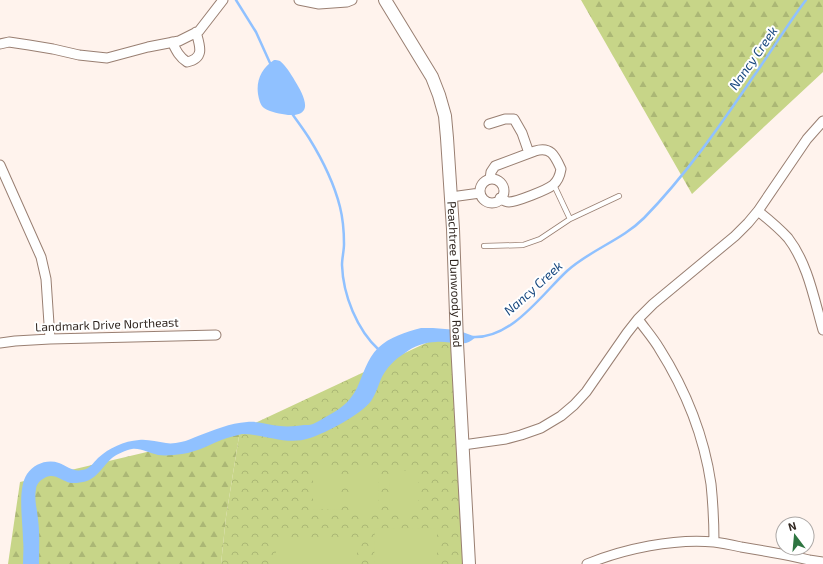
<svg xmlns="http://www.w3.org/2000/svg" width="823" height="564" font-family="'Exo 2',sans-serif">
	<defs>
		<pattern id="forest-firs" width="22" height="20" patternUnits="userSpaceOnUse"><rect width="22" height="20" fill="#c7d588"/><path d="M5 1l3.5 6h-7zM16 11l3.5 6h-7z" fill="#abb775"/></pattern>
		<pattern id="park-crowns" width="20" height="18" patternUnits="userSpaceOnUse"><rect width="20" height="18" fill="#c7d588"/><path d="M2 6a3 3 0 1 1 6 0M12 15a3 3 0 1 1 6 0" fill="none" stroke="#abb775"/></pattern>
	</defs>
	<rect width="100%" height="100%" fill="#fff3ed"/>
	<!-- forest -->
	<path fill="url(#forest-firs)" d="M581 0H823V72L692 194Z
		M240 430 226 517 221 564H8L20 482Z"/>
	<!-- park -->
	<path fill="url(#park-crowns)" d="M456 329 471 564H221L226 517 240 430Z"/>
	<!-- pitch -->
	<path fill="#c7d588" d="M313 468H341V510L313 509Z
		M350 470H379L378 512H350Z
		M390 471H418V513H389Z
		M375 528 437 529V564H374Z
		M276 541H357V564H276Z"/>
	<!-- water -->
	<path fill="#90c1ff" d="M274 60C277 60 277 60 280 61 286 66 291 74 295 81 303 94 316 117 288 115 281 114 270 112 264 108 260 105 259 99 258 94 256 80 262 68 274 60Z
		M421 328H433L457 330 476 337C473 339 470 342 466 343 456 345 446 341 436 342 425 342 414 346 405 353 395 359 386 368 381 379 378 386 376 394 371 401 362 414 326 433 310 438 286 446 266 434 242 434 237 435 232 437 227 438 212 443 198 452 182 454 175 455 165 456 158 455 149 453 141 448 132 449 126 450 117 454 112 458 103 466 96 480 83 482 79 483 74 483 71 483 58 480 54 470 40 481 38 483 36 486 36 489 34 499 37 509 38 519 40 534 39 549 39 564H23C23 556 24 548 23 540 23 522 17 489 27 474 34 464 47 459 59 463 67 466 73 472 82 470 90 469 93 463 98 458 109 448 124 441 139 440 148 439 157 442 166 443 171 444 176 443 181 442 187 441 192 438 198 436 214 430 230 423 247 422 259 421 269 425 280 426 288 427 297 426 304 425 307 425 311 425 313 424 317 422 321 420 324 418 338 410 349 404 357 388 363 375 367 359 378 348 389 337 406 332 421 328Z"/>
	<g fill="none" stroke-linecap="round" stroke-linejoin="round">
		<!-- stream -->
		<path stroke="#90c1ff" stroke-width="2.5" d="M236 0 256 32 270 63
			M293 115C298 122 304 130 309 138 322 159 334 183 340 207 343 219 344 231 344 244 344 251 342 258 342 265 343 295 357 330 379 350
			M473 337C512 339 542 294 567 271 590 250 622 240 644 218 685 176 720 126 753 77 771 52 787 25 806 0"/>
		<defs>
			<path id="service" d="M554 185 570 219 619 196
				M484 246 523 245 540 239 570 219"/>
			<path id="minor" d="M299 0 319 4 347 2 352 0
				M172 42C176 50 179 57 187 62 205 58 200 46 196 32
				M0 44 9 42 29 45 53 49 79 55 107 58 148 47 179 41 199 31 223 0
				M489 124 505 119H514L522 133 529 153
				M0 165 41 257 46 279 50 339
				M490 179 491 172 495 166 535 151C551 146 555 156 561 169 560 175 558 181 553 185 547 190 516 202 509 202 505 202 503 200 500 198
				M480 191a12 12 0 1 1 24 0a12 12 0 1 1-24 0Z
				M451 197 480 193
				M758 211C768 219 779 228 788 238 808 264 814 299 823 330
				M638 319C645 329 653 338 659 348 685 389 704 436 711 484 713 504 714 523 714 542
				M0 343 15 341 50 339 216 335
				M463 445 506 439 521 435 541 428 561 416 574 405 586 392 627 333 638 319 653 304 735 236 748 223 758 211 807 139 823 121
				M587 564C623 549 675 538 714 542 723 543 732 545 741 547 759 550 777 553 796 557L809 560 823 562"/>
			<g id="secondary">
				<path id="s1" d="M385 0 432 77 439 95 445 116 447 138 453 229 457 343 469 564"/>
			</g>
		</defs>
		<!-- service casing -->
		<use href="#service" stroke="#997f72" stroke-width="6"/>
		<!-- minor casing -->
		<use href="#minor" stroke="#997f72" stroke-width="11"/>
		<!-- secondary casing -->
		<use href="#secondary" stroke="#997f72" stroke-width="14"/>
		<!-- service -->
		<use href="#service" stroke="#fff" stroke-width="4.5"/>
		<!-- minor -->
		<use href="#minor" stroke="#fff" stroke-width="9"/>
		<!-- secondary -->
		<use href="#secondary" stroke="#fff" stroke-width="12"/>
	</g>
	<g text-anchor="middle" stroke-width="4" stroke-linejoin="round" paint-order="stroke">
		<!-- street labels -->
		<g font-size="12" fill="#302620" stroke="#fff">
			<text dy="4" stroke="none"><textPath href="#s1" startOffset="290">Peachtree Dunwoody Road</textPath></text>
			<text transform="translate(107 325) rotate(-2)" y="4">Landmark Drive Northeast</text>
		</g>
		<!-- water labels -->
		<g font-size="13" font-style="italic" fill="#18487f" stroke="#fff">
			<text transform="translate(753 58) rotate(-55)" y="5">Nancy Creek</text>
			<text transform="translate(533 288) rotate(-42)" y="5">Nancy Creek</text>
		</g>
	</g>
	<!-- north arrow -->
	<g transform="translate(795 536) rotate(344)"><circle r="19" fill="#ffffff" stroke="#aca8a6"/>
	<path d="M0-3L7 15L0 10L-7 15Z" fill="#2e7541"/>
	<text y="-6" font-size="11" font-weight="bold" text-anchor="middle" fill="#302620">N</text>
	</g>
</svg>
